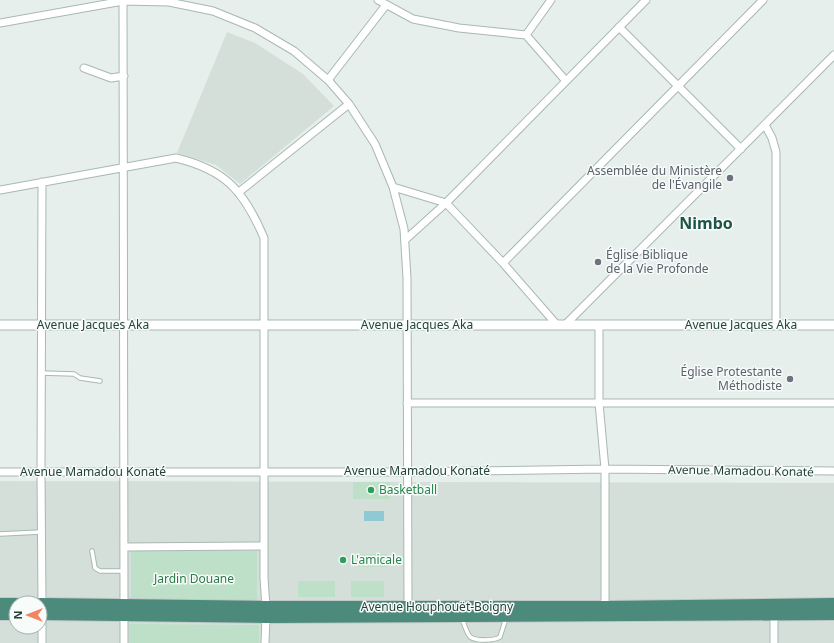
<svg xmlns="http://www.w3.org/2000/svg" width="834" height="643" font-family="'Noto Sans',sans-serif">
	<rect width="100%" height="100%" fill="#e6efeb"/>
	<!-- built -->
	<path fill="#d4dfda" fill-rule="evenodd" d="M227 32 255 43 303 74 334 106 240 184 216 165 177 153Z
		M0 481 834 483V643H0ZM16 603H40V627H16Z"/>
	<!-- green -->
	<path fill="#bfe0c8" d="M353 482H390V499H353Z
		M131 551H257V608H131Z
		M358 554H388V567H358Z
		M298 581H335V597H298Z
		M351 581H384V597H351Z
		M129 624 259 625V643H129Z"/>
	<!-- water -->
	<path fill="#8ec9d4" d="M364 511H384V521H364Z"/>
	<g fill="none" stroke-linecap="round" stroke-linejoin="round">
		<defs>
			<path id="service" d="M41 373 74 374 80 378 100 381
				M0 534 41 532
				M92 551 95 568 100 571H124
				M462 619C469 635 466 640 485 640 490 640 495 640 500 637L506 618"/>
			<path id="minor" d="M123 0 124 605
				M378 0 413 19 459 28 526 35 566 81
				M0 23 123 1 169 2 213 11 255 28 294 51 328 80 349 104 375 144 393 187 404 229 407 278 408 607
				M619 27 741 149
				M526 35 551 0
				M84 68 111 78 124 76
				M328 80 386 5
				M765 125 772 138 776 152V325
				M42 182 41 472 42 604
				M393 187 446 203 503 263 557 325
				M0 190 176 158C226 170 244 191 264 238V578L266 607
				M239 192 349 104
				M405 240 446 203 646 0
				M503 263 763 0
				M565 325 834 55
				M599 325V403L605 469V607
				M407 403H834
				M0 472H407L605 469 834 471
				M124 547 264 546
				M42 643V614
				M124 643V615
				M265 643 266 617
				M774 643V615"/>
			<path id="tertiary" d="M0 325H834"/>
			<path id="trunk" d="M0 604H16
				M40 604 266 607H605L834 604
				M0 614H16
				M40 614 266 617 834 614"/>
		</defs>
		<!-- service casing -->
		<use href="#service" stroke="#a8b8b2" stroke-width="5.5"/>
		<!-- minor casing -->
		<use href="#minor" stroke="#a8b8b2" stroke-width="9"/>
		<!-- tertiary casing -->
		<use href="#tertiary" stroke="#a8b8b2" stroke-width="11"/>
		<!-- trunk casing -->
		<use href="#trunk" stroke="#c2cac8" stroke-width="14"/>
		<!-- service -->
		<use href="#service" stroke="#fff" stroke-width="3.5"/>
		<!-- minor -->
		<use href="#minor" stroke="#fff" stroke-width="7"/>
		<!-- tertiary -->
		<use href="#tertiary" stroke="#fff" stroke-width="9"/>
		<!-- trunk -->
		<use href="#trunk" stroke="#4c8a7c" stroke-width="12"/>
	</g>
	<!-- markers -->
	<g fill="#6b7280" stroke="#f7fbf9" stroke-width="1.5">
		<circle cx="730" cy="178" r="4"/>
		<circle cx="598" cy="262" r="4"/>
		<circle cx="790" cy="379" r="4"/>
	</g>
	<g fill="#2e9e5b" stroke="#f7fbf9" stroke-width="1.5">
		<circle cx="371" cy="490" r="4"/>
		<circle cx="343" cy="560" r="4"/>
	</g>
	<g text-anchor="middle" stroke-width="3" stroke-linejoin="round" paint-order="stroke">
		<!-- worship labels -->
		<g font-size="12" fill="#5b616d" stroke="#f7fbf9" text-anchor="end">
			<text x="722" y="175">Assemblée du Ministère<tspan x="722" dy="14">de l'Évangile</tspan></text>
			<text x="606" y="259" text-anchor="start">Église Biblique<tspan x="606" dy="14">de la Vie Profonde</tspan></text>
			<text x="782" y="376">Église Protestante<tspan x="782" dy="14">Méthodiste</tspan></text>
		</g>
		<!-- street labels -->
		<g font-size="12" fill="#24423a" stroke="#f7fbf9">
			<text x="93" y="329">Avenue Jacques Aka</text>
			<text x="417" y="329">Avenue Jacques Aka</text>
			<text x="741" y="329">Avenue Jacques Aka</text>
			<text x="417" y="475">Avenue Mamadou Konaté</text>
			<text transform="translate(741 471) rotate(1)" y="4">Avenue Mamadou Konaté</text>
			<text x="93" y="476">Avenue Mamadou Konaté</text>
			<text x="437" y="611">Avenue Houphouët-Boigny</text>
		</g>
		<!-- leisure labels -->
		<g font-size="12" fill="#27864d" stroke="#f7fbf9" text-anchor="start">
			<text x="379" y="494">Basketball</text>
			<text x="351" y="564">L'amicale</text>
		</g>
		<!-- park labels -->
		<g font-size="12" fill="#2d7a4b" stroke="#f7fbf9">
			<text x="194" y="583">Jardin Douane</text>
		</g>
		<!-- district labels -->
		<g font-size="16" font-weight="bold" fill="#1f5548" stroke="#f7fbf9">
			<text x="706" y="229">Nimbo</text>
		</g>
	</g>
	<!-- north arrow -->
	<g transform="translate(28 615) rotate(270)"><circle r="19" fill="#f7fbf9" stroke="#a3b1ad"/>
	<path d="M0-3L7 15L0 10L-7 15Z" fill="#f4845f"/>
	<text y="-6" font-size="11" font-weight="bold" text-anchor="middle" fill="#24423a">N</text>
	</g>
</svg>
